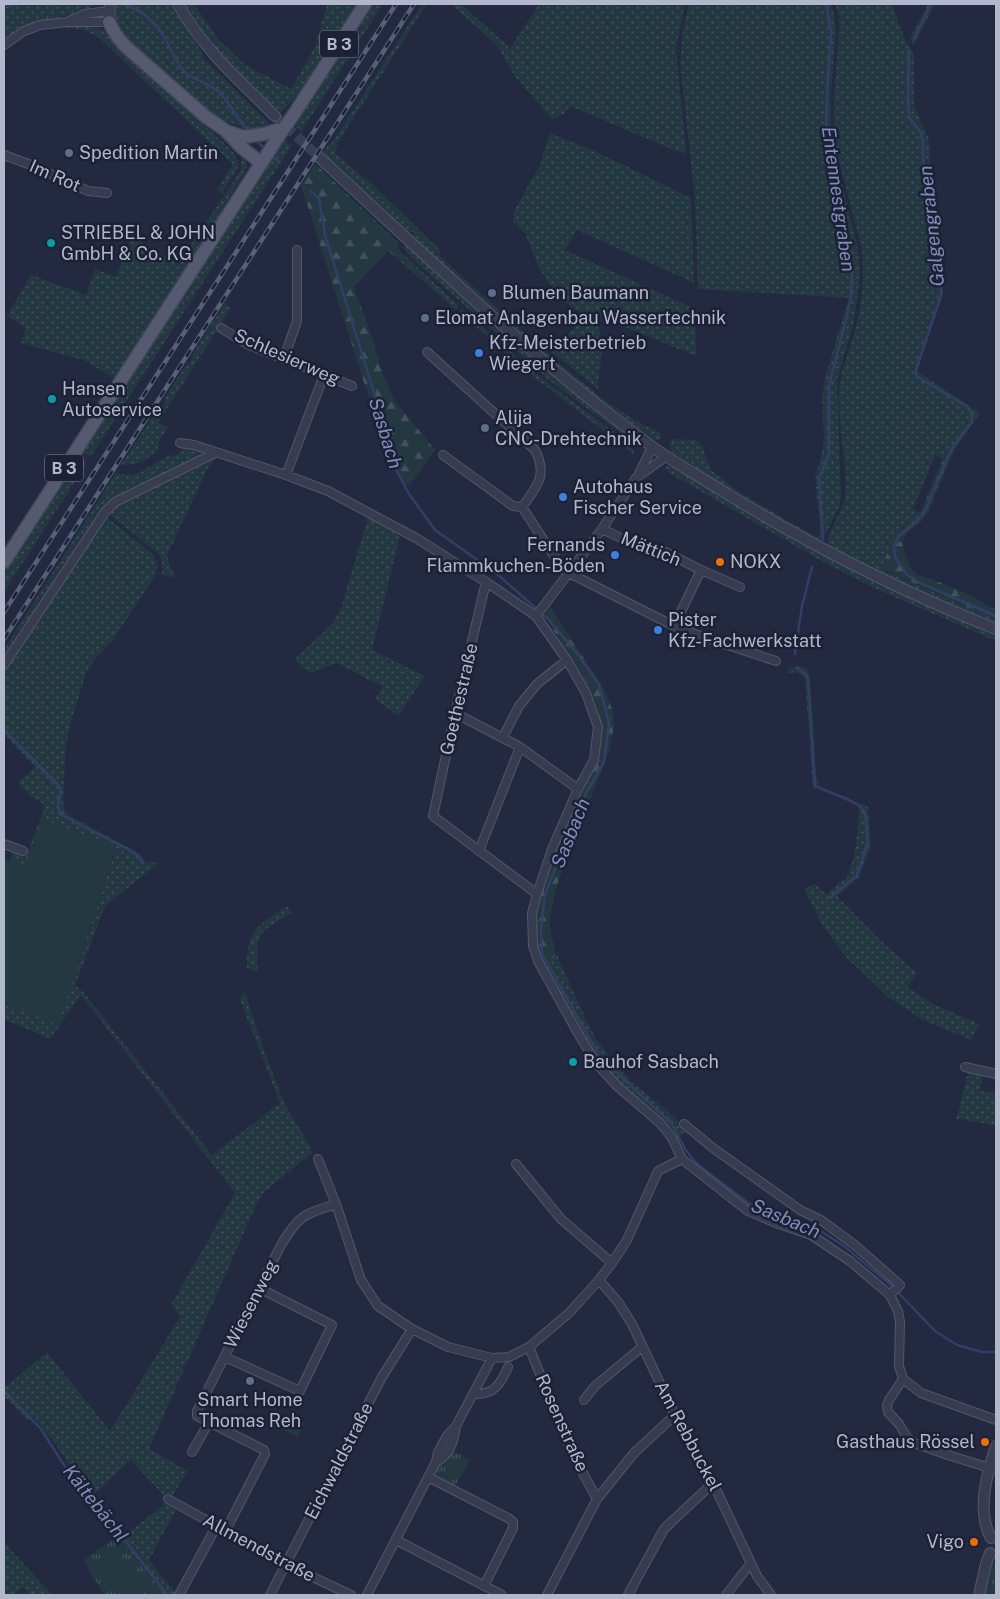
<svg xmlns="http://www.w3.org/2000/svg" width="1000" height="1599" font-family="'Public Sans',sans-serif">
	<defs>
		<pattern id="grass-dots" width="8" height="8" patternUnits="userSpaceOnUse" patternTransform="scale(1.25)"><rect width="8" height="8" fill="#243842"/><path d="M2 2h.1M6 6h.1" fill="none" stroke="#41535c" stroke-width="1.8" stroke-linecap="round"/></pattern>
		<pattern id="forest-firs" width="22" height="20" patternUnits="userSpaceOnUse" patternTransform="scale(1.25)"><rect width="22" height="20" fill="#243842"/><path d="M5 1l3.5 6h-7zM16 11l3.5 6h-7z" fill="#41535c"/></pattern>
		<pattern id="park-tufts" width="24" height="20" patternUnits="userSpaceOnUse" patternTransform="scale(1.25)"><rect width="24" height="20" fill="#243842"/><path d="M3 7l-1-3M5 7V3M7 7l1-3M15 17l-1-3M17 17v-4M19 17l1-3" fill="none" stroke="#41535c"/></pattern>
	</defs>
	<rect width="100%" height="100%" fill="#222941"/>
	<!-- grass -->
	<path fill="url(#grass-dots)" fill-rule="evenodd" d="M4 4H99L81 11 79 13 38 22 6 37 4 35Z
		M117 4H171L202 53 203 58 269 123C253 142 237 120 223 122 200 107 124 47 116 23 114 16 116 10 117 4Z
		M184 4H194L218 39 238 58 244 64 291 89 315 47 327 4H359L297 96 281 112 247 82 215 48 212 39 209 41 207 39Z
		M370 4H383L301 132 294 124Z
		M422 4H427L338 142 335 153 375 187 441 251 439 255 451 266C488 300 526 335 565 368 595 393 623 416 659 432L661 435 660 440H655L590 394 554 365 413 238 414 232H408L322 152 334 140Z
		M451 4H461L508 46 509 50 539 4H685L676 47 686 153 676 151 570 106 564 114 552 119 517 79 508 66 498 46Z
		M689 4H831L835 18 836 32 831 91V142L856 240 859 257 860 276 854 322 837 380 841 497 839 507 824 537 821 540 815 541 719 484 672 452 669 445 671 441 673 439 696 440 702 446 711 470 739 492 818 538 820 530 815 477 822 453 824 438 822 397 826 374 849 298 698 289 695 200 680 62 683 29Z
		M835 4H892L906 42 912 51 914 57V105L928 137 930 147V172L935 187 931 188 935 253 942 282 943 292 917 371 980 413 953 452 928 513 921 522 907 533 902 543 893 540 882 566 885 571 996 619V625L914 591 828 548C825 531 844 513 845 495 848 457 835 418 840 381 844 361 853 342 857 322 863 299 864 274 862 250L834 141V97L839 32V17ZM935 455 943 459 920 513 913 509Z
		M928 4H935L915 43H913L910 38Z
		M63 27H94L108 32 123 53 223 142C231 150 240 157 238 168L222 193 217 190 233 164 98 37 83 30Z
		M211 126 245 155 247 167 185 273 117 380 83 360 21 343 26 328 7 316 31 275 86 295 95 269 116 277 131 236 178 264 241 170V157Z
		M550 133 599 153 691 198 694 283 577 230 565 250 695 309 696 356 596 315 594 319C610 347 598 361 598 389L552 352 585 316 559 298 539 268 525 233 513 222 514 211 539 167Z
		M285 139 292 145 91 456 82 454 91 438Z
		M407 244 636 440 639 445H637L550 381 410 257 403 248Z
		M403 254 458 305 456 310 398 259Z
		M224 304 231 308 158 423 167 426C166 436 158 436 158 450 146 460 138 466 121 465L161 404 163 405 165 400 164 399 188 362 190 363 192 358 191 357Z
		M463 309 536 374 631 445 635 455 535 378 459 312Z
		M184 449 199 452 200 454 198 457 106 504 88 529 4 659V649L116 473 132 475 139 473 166 457 178 454Z
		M215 459 208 468 167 555 169 565 176 578 162 575V561L159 554 111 516 110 513 117 506 126 501Z
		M79 460 87 463 4 592V571Z
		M664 466 674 467 996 633V641L874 588 825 563 669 473Z
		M104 515 152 553C158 561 159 566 155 576L112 641 94 660 86 673 69 728 66 747 63 803 65 810 70 816 139 853 146 862 159 863 105 906 75 985 85 994 212 1155 280 1103 239 997 245 992 257 1030 283 1101 311 1148 312 1153 263 1193 256 1205 149 1449 188 1471 170 1500 164 1496 131 1460 91 1497 56 1445 33 1417 28 1420 4 1396V1385L6 1387 47 1352 110 1431 180 1317 171 1305 235 1193 81 995 50 1039 4 1019V1004L57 1023 72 984 116 848 25 867 10 861 13 853 16 852 26 856 43 812 44 804 29 795 18 783 35 767 4 734V670Z
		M368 517 400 536 372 650 425 676 398 716 375 699 383 687 337 663 310 673 294 660 333 623 340 611Z
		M798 666 806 668 810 677 816 776 820 786 813 789 805 678C800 671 794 672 786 674L790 668Z
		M842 795 868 807 871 847 859 877 837 896 880 940 917 973 907 987 933 1004 979 1024 971 1040 923 1020 888 997 846 957 823 926 804 889 815 884 827 895 838 883 847 878C856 855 858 833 859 808L856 804 841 799Z
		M287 906 292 913C259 932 254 932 258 972L247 968C247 928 256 927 287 906Z
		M556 953 588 1024 597 1041 630 1081 667 1110 677 1120 685 1131 677 1140 667 1124 619 1084 600 1062 583 1038 539 957 554 958Z
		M969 1070 984 1074 980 1090 996 1094V1125L956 1119Z
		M169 1501 178 1506 149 1560 177 1595H164L127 1547 120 1540 130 1531Z
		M4 1542 52 1595H30L23 1587 14 1595H4Z"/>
	<!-- forest -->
	<path fill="url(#forest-firs)" d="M315 164 398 242V248L403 254 398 259 388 251 354 287 370 331 382 372 395 401 435 450 410 485 401 482 383 442 301 185Z
		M893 540 902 543 911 569 918 575 932 579 967 594 996 610V619L885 570 882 566Z
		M550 606 604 689 613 711 614 725 610 749 559 879C555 895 550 910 550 926 551 937 557 948 554 958L548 960 539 957C537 949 534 939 534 931 536 887 563 834 581 795 591 775 604 746 601 723 595 683 564 650 545 616Z"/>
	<!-- park -->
	<path fill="url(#park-tufts)" d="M287 1414 304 1423 298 1437 280 1428Z
		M453 1450 470 1460 455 1486 436 1477 438 1468Z
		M117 1537 127 1547 164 1595H104L83 1560Z
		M996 1559V1595H984L992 1566Z"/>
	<!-- pitch -->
	<path fill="#243842" d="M42 819 116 847 72 984 57 1024 4 1004V858L25 866Z
		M120 1553 145 1591 139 1595H117L98 1567Z"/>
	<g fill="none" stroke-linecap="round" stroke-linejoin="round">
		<!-- stream -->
		<path stroke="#333e67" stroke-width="2.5" d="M123 4C141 9 157 23 166 40 171 50 176 61 183 70 192 81 209 82 219 92 231 103 237 120 249 132
			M4 6 17 4
			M914 39 931 4
			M909 51 908 105 910 119 920 131 923 141V158L927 196 932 228 935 262 941 286V296L916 370V376L968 407 972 415 971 423 951 450 924 513 916 522 899 536 894 545 895 557 907 575 922 584 996 616
			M256 140 266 150
			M272 156 280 163
			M311 191 319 199 325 235 383 421 392 462 409 494 435 530 496 573 548 619 576 652 599 684 609 723 604 762 586 793 545 894 541 929 542 954 600 1057 672 1124 685 1149 697 1164 751 1205 813 1226 844 1246 892 1286 935 1331 957 1345 982 1352H996
			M823 540 819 478 829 455V386L848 311 851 295 852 270 838 183 829 156 826 132 827 94 831 32 826 4
			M795 654 802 606 812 567
			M797 668 805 673 808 679 815 786 849 800 861 807 865 813 868 842 857 875 830 898
			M4 730 61 788 58 804 60 814 133 852 139 857 142 862
			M4 1391 41 1429 62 1462 83 1493 112 1523 167 1595"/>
		<!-- tertiary-tunnel -->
		<path stroke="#383e56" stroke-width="10" stroke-dasharray="10 5" stroke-linecap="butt" d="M275 116 320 158"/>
		<defs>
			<path id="minor" d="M69 22H109
				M4 45 24 31 40 25 67 22 85 14 109 11
				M4 155 31 165 88 191 107 193
				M221 328 247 344 352 386
				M427 352 535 450C548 475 537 487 522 507L513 506 443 455
				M284 358 297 321V250
				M180 443 194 445 286 475 328 491 416 538 486 582 536 616 567 660 586 693 598 727 594 760 578 789 552 849 537 894 532 913 533 946 538 961 579 1035 596 1063 618 1087 660 1123 672 1138 682 1159 748 1211 776 1223 811 1235 850 1261 890 1295 898 1311 900 1322 899 1366 903 1379 921 1393 996 1420
				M286 475 324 375
				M638 476 652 447
				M522 507 562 568 569 573 674 626 700 636 776 661
				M602 529 643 548 661 550 701 570 674 626
				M701 570 740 587
				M486 582 455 713 433 816 537 894
				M536 616 602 529 636 478 660 461 665 456
				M4 665 105 512 115 502 215 453
				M455 713 520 747 578 789
				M503 737 519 706 537 684 567 660
				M4 844 23 851
				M479 851 520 747
				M965 1067 996 1074
				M684 1124 713 1148 800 1210 821 1220 856 1246 900 1285 890 1295
				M318 1159 336 1204 361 1280 378 1306 412 1329 448 1347 492 1358 509 1357 529 1347 569 1313 599 1280 612 1263 627 1240 658 1171 682 1159
				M516 1164 561 1219 612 1263
				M599 1280 618 1302 632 1324 675 1415 713 1483 757 1576 771 1595
				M529 1347 572 1453 597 1499
				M225 1357 300 1391 332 1325 259 1288
				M903 1379 889 1400 887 1405 888 1412 899 1424 907 1437 914 1443 948 1455 996 1470
				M473 1394C494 1395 500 1385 508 1367
				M584 1400 595 1386 642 1347
				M192 1452 209 1422
				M436 1462C450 1455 454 1441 456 1426
				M428 1477 508 1518 513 1522V1528L484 1586
				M168 1499 285 1564 351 1595
				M226 1530 265 1454 264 1450 197 1416V1411L281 1245C299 1215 304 1214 336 1204
				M396 1540 502 1595
				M179 1595 217 1525
				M270 1595 382 1377 412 1329
				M367 1595 436 1462 438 1452 447 1436 456 1426 492 1358
				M547 1595 597 1499 634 1453 675 1415
				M628 1595 664 1529 713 1483
				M726 1595 751 1563"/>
			<path id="tertiary" d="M178 4C202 48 240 81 275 116
				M109 22 110 4
				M320 158C427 257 533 359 650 445 673 462 697 475 721 490 808 544 900 591 996 629
				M991 1538C976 1511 987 1473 996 1446
				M979 1595 986 1564 990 1553"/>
			<path id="primary" d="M109 22 116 35 125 46 206 117 225 130 241 147 261 163
				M294 114 365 4
				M229 132 244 137 264 134 284 128
				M4 562 284 128"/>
		</defs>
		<!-- minor casing -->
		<use href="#minor" stroke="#52576b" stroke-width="10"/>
		<!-- tertiary casing -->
		<use href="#tertiary" stroke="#52576b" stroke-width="12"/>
		<!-- primary casing -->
		<use href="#primary" stroke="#40455a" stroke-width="15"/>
		<!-- minor -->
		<use href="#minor" stroke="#373c51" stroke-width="8"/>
		<!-- tertiary -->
		<use href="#tertiary" stroke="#373c51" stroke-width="10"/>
		<!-- primary -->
		<use href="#primary" stroke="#555a71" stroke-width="12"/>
		<defs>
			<path id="rail" d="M4 612 396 4
				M4 639 414 4"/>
		</defs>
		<!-- rail casing -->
		<use href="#rail" stroke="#585f78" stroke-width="4.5"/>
		<!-- rail -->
		<use href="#rail" stroke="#1c2136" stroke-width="2.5" stroke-dasharray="8" stroke-linecap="butt"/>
		<defs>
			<path id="primary-bridge" d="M284 128 294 114"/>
		</defs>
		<!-- primary-bridge casing -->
		<use href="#primary-bridge" stroke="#40455a" stroke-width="15" stroke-linecap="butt"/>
		<!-- primary-bridge -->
		<use href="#primary-bridge" stroke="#555a71" stroke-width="12"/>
	</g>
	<!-- markers -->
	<g fill="#5c6f8a" stroke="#1c2136" stroke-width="2">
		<circle cx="69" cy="153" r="5"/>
		<circle cx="492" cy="293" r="5"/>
		<circle cx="425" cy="318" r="5"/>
		<circle cx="485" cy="428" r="5"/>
		<circle cx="250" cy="1381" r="5"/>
	</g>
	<g fill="#0f9aa8" stroke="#1c2136" stroke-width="2">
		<circle cx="51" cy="243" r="5"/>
		<circle cx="52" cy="399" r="5"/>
		<circle cx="573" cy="1062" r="5"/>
	</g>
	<g fill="#3f7fe0" stroke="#1c2136" stroke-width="2">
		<circle cx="479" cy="353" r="5"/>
		<circle cx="563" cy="497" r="5"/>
		<circle cx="615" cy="555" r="5"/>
		<circle cx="658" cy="630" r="5"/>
	</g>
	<g fill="#e8710a" stroke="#1c2136" stroke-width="2">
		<circle cx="720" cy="562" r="5"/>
		<circle cx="985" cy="1442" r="5"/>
		<circle cx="974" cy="1542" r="5"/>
	</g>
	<g text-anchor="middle" stroke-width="5" stroke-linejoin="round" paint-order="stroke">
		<!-- shield labels -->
		<g fill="#1c2136" stroke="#868a9e" stroke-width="1">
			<rect x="320" y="30.5" width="38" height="27" rx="4"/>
			<rect x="45" y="454.5" width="38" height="27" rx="4"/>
		</g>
		<g font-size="16" font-weight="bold" fill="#b3b7cb">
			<text x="339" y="50">B 3</text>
			<text x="64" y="474">B 3</text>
		</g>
		<!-- poi labels -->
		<g font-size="18" fill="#b3b7cb" stroke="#1c2136" text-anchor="start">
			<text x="79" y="159">Spedition Martin</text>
			<text x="61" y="239">STRIEBEL &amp; JOHN<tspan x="61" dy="21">GmbH &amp; Co. KG</tspan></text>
			<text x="502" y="299">Blumen Baumann</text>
			<text x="435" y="324">Elomat Anlagenbau Wassertechnik</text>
			<text x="489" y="349">Kfz-Meisterbetrieb<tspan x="489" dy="21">Wiegert</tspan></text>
			<text x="62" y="395">Hansen<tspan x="62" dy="21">Autoservice</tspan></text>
			<text x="495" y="424">Alija<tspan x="495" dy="21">CNC-Drehtechnik</tspan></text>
			<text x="573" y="493">Autohaus<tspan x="573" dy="21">Fischer Service</tspan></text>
			<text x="605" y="551" text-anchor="end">Fernands<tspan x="605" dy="21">Flammkuchen-Böden</tspan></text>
			<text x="730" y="568">NOKX</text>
			<text x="668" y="626">Pister<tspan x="668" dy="21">Kfz-Fachwerkstatt</tspan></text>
			<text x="583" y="1068">Bauhof Sasbach</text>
			<text x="250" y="1406" text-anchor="middle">Smart Home<tspan x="250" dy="21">Thomas Reh</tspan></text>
			<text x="975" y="1448" text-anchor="end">Gasthaus Rössel</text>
			<text x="964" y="1548" text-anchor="end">Vigo</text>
		</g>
		<!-- street labels -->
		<g font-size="18" fill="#b3b7cb" stroke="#1c2136">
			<text transform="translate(55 176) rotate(24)" y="6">Im Rot</text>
			<text transform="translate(287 357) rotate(24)" y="6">Schlesierweg</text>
			<text transform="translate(651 549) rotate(22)" y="6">Mättich</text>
			<text transform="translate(459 699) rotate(-77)" y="6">Goethestraße</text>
			<text transform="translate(251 1304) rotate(-63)" y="6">Wiesenweg</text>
			<text transform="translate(562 1423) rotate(66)" y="6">Rosenstraße</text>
			<text transform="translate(688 1436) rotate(62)" y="6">Am Rebbuckel</text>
			<text transform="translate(339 1461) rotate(-63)" y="6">Eichwaldstraße</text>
			<text transform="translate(259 1548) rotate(28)" y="6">Allmendstraße</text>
		</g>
		<!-- water labels -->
		<g font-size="19" font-style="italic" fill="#808cb9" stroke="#1c2136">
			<text transform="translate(839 199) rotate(82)" y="7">Entennestgraben</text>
			<text transform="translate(931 226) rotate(-96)" y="7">Galgengraben</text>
			<text transform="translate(386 433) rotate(73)" y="7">Sasbach</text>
			<text transform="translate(570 833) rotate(-68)" y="7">Sasbach</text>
			<text transform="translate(786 1218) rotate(23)" y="7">Sasbach</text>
			<text transform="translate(96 1503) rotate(52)" y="7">Kältebächl</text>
		</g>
	</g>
	<!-- border -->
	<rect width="1000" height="1599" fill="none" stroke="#b3b7cb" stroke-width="10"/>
</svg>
